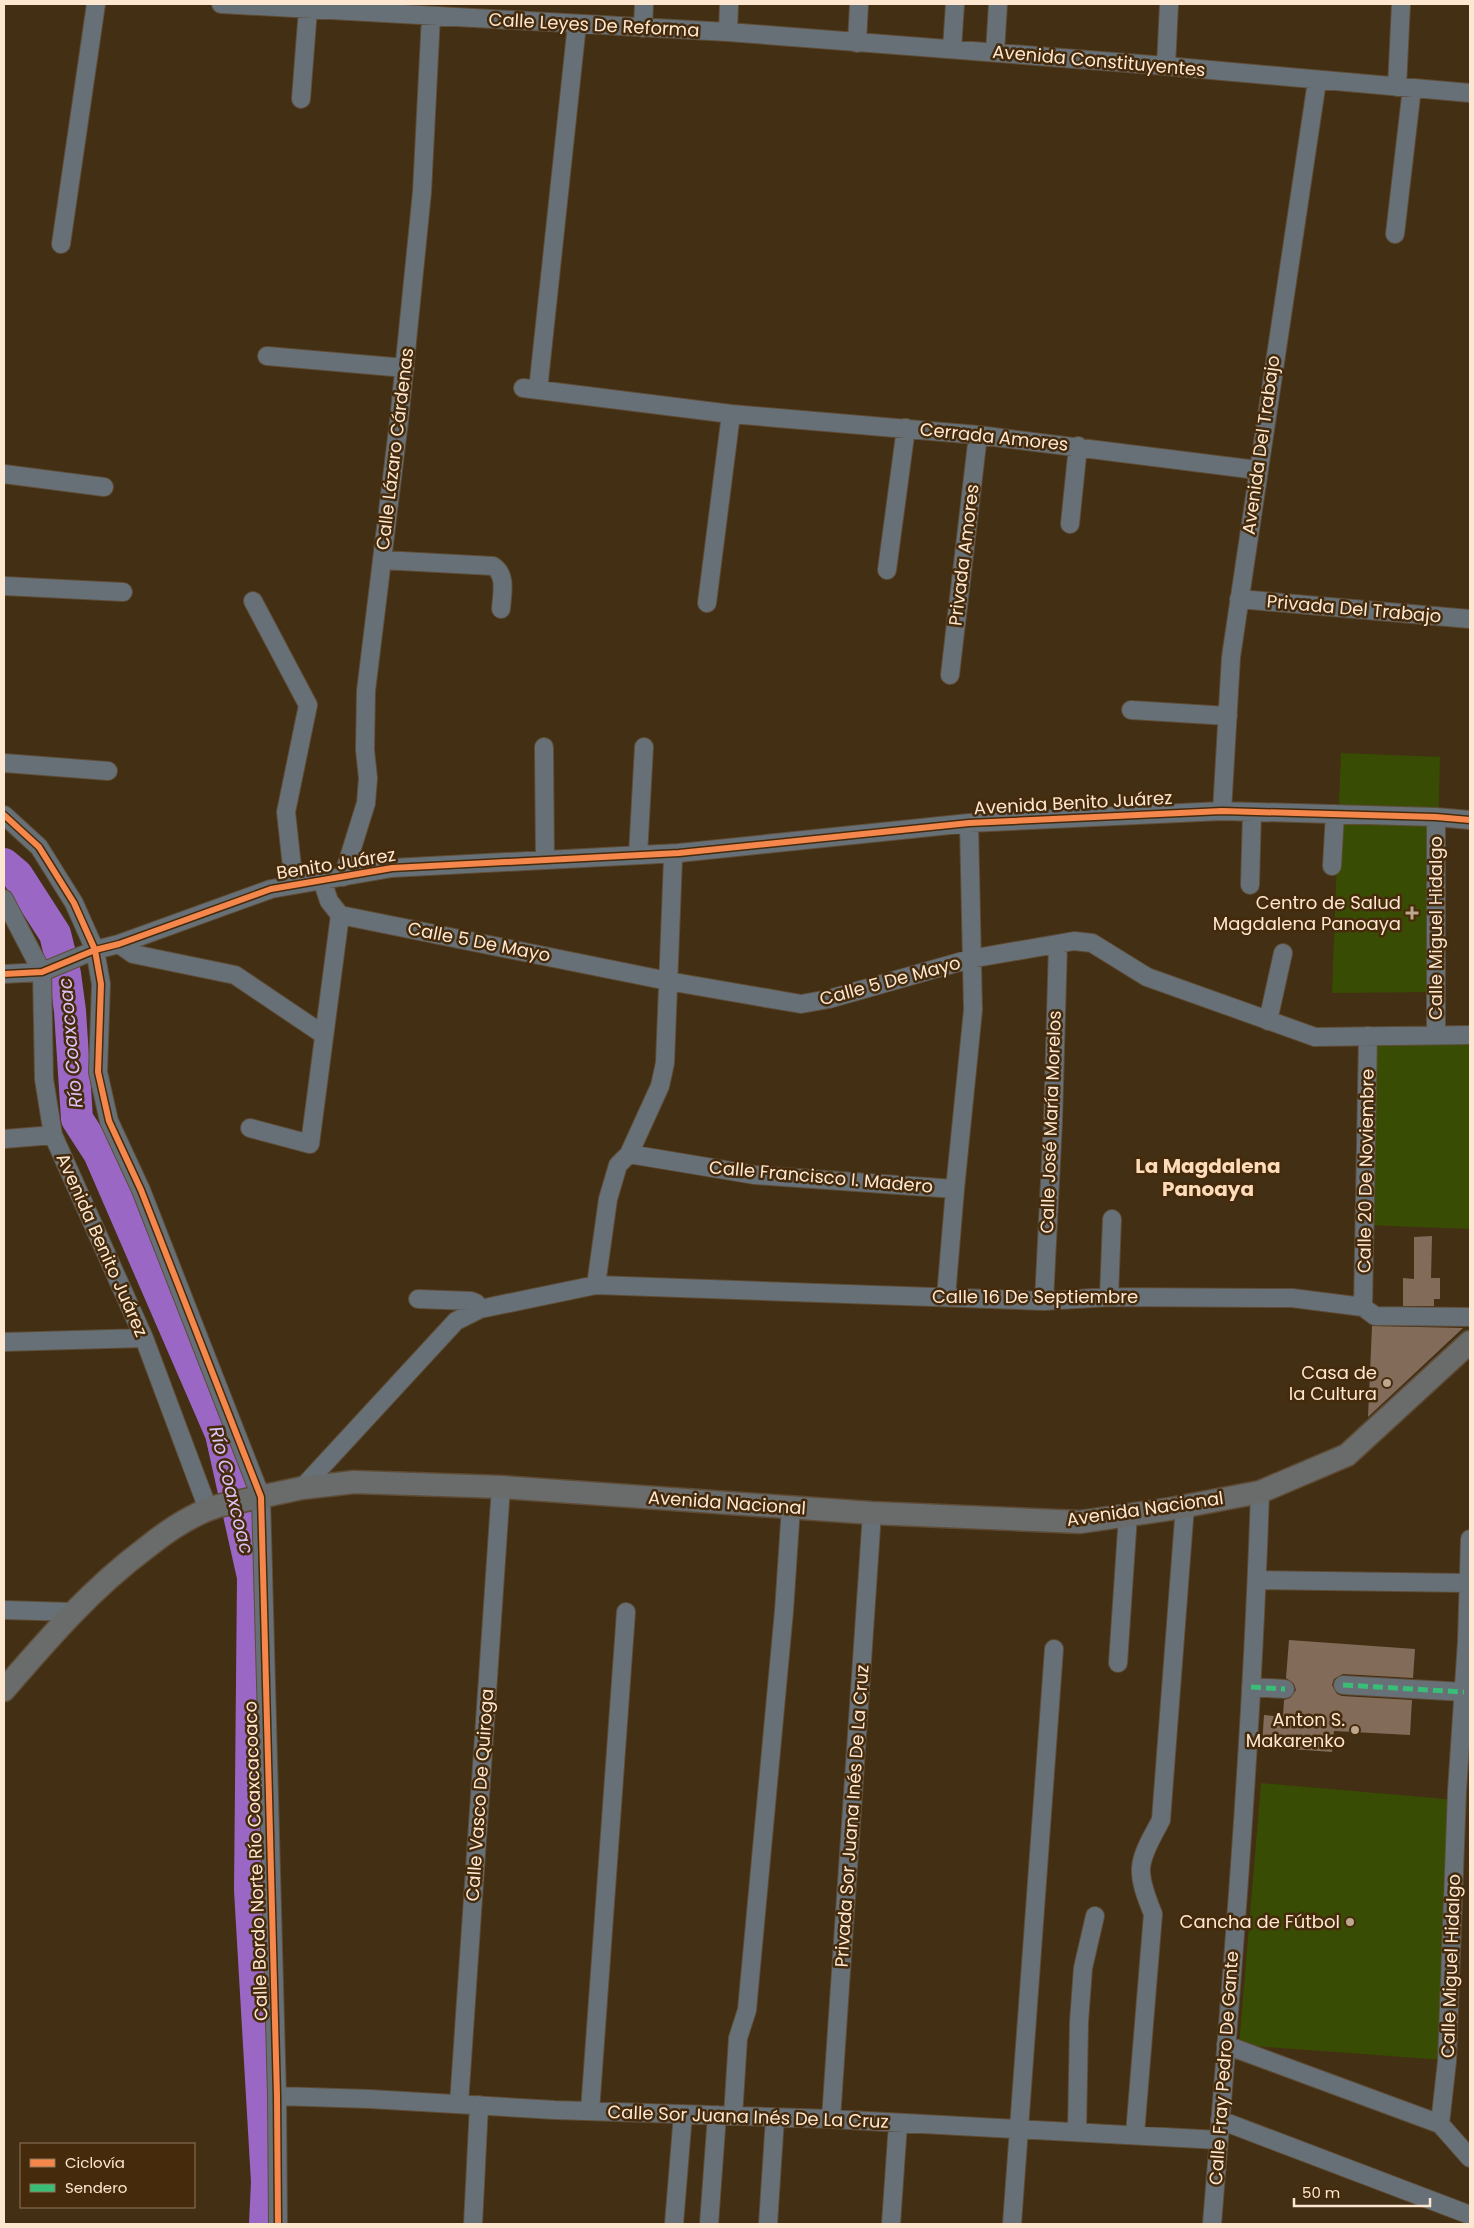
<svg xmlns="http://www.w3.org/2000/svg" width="1474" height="2228" font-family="Poppins,sans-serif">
	<rect width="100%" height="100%" fill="#432f14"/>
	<!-- green -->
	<path fill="#394c03" d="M1341 753 1440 757 1434 992 1332 993Z
		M1372 1038 1470 1039V1229L1365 1225Z
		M1261 1783 1457 1800 1444 2060 1239 2045Z"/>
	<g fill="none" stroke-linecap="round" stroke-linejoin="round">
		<!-- river -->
		<path stroke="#9b67c5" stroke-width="32" d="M4 864 17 875 55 934 65 974 70 1011 77 1119 99 1153 221 1434 253 1577 250 1890 267 2182 265 2224"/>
	</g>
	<!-- building -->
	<path fill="#826c59" d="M1432 1236 1431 1278H1440V1299H1434V1306H1403V1278L1414 1279V1237Z
		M1372 1326 1463 1328 1368 1417 1371 1349Z
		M1289 1640 1415 1649 1413 1678 1343 1674 1334 1679 1332 1685 1337 1694 1342 1696 1412 1700 1410 1735 1334 1731 1332 1752 1262 1747 1264 1715 1283 1717 1284 1700 1290 1698 1296 1690 1294 1684 1286 1678Z"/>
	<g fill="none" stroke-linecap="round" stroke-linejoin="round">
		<defs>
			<path id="minor" d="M221 4 728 32 1166 66 1470 93
				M643 28 644 4
				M728 32 729 4
				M857 43 859 4
				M952 49 955 4
				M995 52 998 4
				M1166 66 1169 4
				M1397 87 1401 4
				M301 99 308 9
				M1395 234 1412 88
				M61 244 96 4
				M267 356 405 368
				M523 388 731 414 978 435 1257 470
				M538 390 577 24
				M4 474 104 487
				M1070 524 1078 446
				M382 560 493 566C507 575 502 593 501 609
				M887 570 906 428
				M4 586 123 592
				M1239 599 1470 619
				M253 601 308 705 286 812 294 885
				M707 603 731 414
				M950 675 978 435
				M1131 710 1228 716
				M544 747 545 860
				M4 763 108 771
				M1222 811 1231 657 1317 81
				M4 815 39 847 74 903 95 950 101 984 98 1072 109 1121 141 1190 261 1497 277 2096 278 2224
				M638 855 644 747
				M1332 866 1335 814
				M343 877 366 803 368 778 365 750 366 691 399 421 422 192 431 16
				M322 880 329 901 340 915 668 981 801 1004 829 999 970 959 1074 941 1092 943 1147 977 1315 1037 1470 1035
				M1250 885 1252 812
				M4 899 42 972 44 1079 53 1135 144 1338 208 1509
				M119 944 133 954 235 975 324 1035
				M4 974 42 972 95 950 119 944 271 889 392 868 679 853 969 823 1222 811 1436 817 1470 820
				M1268 1021 1283 953
				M1436 1034V817
				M250 1128 310 1144 340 915
				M4 1139 53 1135
				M629 1154 755 1175 955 1189
				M596 1285 608 1199 618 1165 629 1154 660 1086 665 1063 673 859 679 853
				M946 1297 955 1189 973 1010 969 823
				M1109 1297 1112 1219
				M418 1299 471 1301 476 1303 480 1309
				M1044 1301 1053 1121 1058 944
				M1363 1307 1368 1036
				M4 1342 144 1338
				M302 1488 456 1321 480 1309 596 1285 1044 1301 1109 1297 1292 1298 1363 1307 1375 1316 1470 1317
				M1257 1580 1467 1583
				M4 1610 72 1612
				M1118 1663 1128 1515
				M1343 1685 1464 1692
				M1251 1687 1285 1689
				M1226 2045 1440 2124 1470 2158
				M277 2096 370 2099 555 2110 831 2119 1219 2140
				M459 2104 501 1487
				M590 2111 626 1612
				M733 2116 738 2038 747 2010 784 1611 791 1507
				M831 2119 872 1513
				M1220 2120 1470 2215
				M1440 2124 1447 2061 1457 1791 1467 1641 1470 1539
				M1077 2132 1079 2022 1083 1968 1095 1916
				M1135 2134 1153 1914C1148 1901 1140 1883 1141 1868 1142 1852 1154 1834 1161 1820L1185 1506
				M473 2224 479 2105
				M674 2224 683 2114
				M709 2224 717 2115
				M768 2224 775 2118
				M891 2224 898 2123
				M1012 2224 1054 1649
				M1212 2224C1232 1980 1252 1736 1260 1492"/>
			<path id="major" d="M4 1690C48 1639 91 1589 146 1548 167 1531 192 1514 218 1506L302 1488 354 1482 501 1487 872 1513 1080 1522 1170 1509 1260 1492 1347 1455 1470 1342"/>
		</defs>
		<!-- minor casing -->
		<use href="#minor" stroke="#5e4c36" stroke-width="20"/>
		<!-- major casing -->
		<use href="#major" stroke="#5e4c36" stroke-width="25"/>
		<!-- minor -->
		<use href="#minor" stroke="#677077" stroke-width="18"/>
		<!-- major -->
		<use href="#major" stroke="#6a6c6c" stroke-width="22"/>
		<!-- quiet -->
		<path stroke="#3abd76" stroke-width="5" stroke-dasharray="10 5" stroke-linecap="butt" d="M1343 1685 1464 1692
			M1251 1687 1285 1689"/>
		<defs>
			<path id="cycleway" d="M4 815 39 847 74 903 95 950 101 984 98 1072 109 1121 141 1190 261 1497 277 2096 278 2224
				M4 974 42 972 95 950 119 944 271 889 392 868 679 853 969 823 1222 811 1436 817 1470 820"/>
		</defs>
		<!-- cycleway casing -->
		<use href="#cycleway" stroke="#452b0c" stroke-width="9"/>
		<!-- cycleway -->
		<use href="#cycleway" stroke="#f5874c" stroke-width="6"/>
	</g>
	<!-- markers -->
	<g fill="#bda78f" stroke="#452b0c" stroke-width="2">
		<path d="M1409.5 905.5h5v5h5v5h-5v5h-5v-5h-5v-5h5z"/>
		<circle cx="1387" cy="1383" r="5"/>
		<circle cx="1355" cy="1730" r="5"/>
		<circle cx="1350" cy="1922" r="5"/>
	</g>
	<g text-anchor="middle" stroke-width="5" stroke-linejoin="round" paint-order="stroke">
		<!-- street labels -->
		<g font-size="18" fill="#fee7d1" stroke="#452b0c">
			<text transform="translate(594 25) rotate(3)" y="6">Calle Leyes De Reforma</text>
			<text transform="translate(1099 61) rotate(5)" y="6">Avenida Constituyentes</text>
			<text transform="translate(994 437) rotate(6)" y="6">Cerrada Amores</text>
			<text transform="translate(1261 445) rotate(-82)" y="6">Avenida Del Trabajo</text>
			<text transform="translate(395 449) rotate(-83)" y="6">Calle Lázaro Cárdenas</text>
			<text transform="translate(964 555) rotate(-83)" y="6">Privada Amores</text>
			<text transform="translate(1354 609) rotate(5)" y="6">Privada Del Trabajo</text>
			<text transform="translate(1073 803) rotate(-3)" y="6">Avenida Benito Juárez</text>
			<text transform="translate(336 864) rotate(-9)" y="6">Benito Juárez</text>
			<text transform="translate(1436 928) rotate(-90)" y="6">Calle Miguel Hidalgo</text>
			<text transform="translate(479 942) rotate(11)" y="6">Calle 5 De Mayo</text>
			<text transform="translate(890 981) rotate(-15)" y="6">Calle 5 De Mayo</text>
			<text transform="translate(1051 1122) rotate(-88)" y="6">Calle José María Morelos</text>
			<text transform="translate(1366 1171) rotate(-89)" y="6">Calle 20 De Noviembre</text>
			<text transform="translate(821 1177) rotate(5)" y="6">Calle Francisco I. Madero</text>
			<text transform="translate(102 1245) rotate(66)" y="6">Avenida Benito Juárez</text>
			<text x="1035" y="1303">Calle 16 De Septiembre</text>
			<text transform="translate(727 1503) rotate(4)" y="6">Avenida Nacional</text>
			<text transform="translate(1145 1509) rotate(-8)" y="6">Avenida Nacional</text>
			<text transform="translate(480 1795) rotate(-86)" y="6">Calle Vasco De Quiroga</text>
			<text transform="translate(852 1816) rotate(-86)" y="6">Privada Sor Juana Inés De La Cruz</text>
			<text transform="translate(256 1861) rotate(-92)" y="6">Calle Bordo Norte Río Coaxcacoaco</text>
			<text transform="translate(1451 1966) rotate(-88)" y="6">Calle Miguel Hidalgo</text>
			<text transform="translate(1224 2068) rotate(-86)" y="6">Calle Fray Pedro De Gante</text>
			<text transform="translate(748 2117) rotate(2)" y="6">Calle Sor Juana Inés De La Cruz</text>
		</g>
		<!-- poi labels -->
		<g font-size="18" fill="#fee7d1" stroke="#452b0c" text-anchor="end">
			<text x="1401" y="909">Centro de Salud<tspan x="1401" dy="21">Magdalena Panoaya</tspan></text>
			<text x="1377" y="1379">Casa de<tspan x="1377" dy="21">la Cultura</tspan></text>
			<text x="1345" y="1726">Anton S.<tspan x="1345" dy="21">Makarenko</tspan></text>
			<text x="1340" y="1928">Cancha de Fútbol</text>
		</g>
		<!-- water labels -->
		<g font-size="19" font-style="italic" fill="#dcc3f7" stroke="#452b0c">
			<text transform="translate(70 1043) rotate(-95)" y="7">Río Coaxcoac</text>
			<text transform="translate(232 1490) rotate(76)" y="7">Río Coaxcoac</text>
		</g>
		<!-- quarter labels -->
		<g font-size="20" font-weight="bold" fill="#fedbb9" stroke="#452b0c">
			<text x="1208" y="1173">La Magdalena<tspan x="1208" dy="23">Panoaya</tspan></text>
		</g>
	</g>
	<!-- border -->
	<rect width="1474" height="2228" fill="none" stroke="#fee7d1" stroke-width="10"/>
	<!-- legend -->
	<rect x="20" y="2143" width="175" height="65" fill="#452b0c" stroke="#8f765b"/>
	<rect x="30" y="2159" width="25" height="8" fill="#f5874c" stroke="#8f765b"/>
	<text x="65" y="2168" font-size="15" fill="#fee7d1">Ciclovía</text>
	<rect x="30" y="2184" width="25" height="8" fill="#3abd76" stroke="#8f765b"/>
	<text x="65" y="2193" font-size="15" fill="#fee7d1">Sendero</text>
	<!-- scale -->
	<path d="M1294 2198v8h136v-8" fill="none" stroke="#fee7d1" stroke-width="2.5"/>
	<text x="1302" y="2198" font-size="15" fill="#fee7d1" stroke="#452b0c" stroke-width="4" paint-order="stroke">50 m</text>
</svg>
